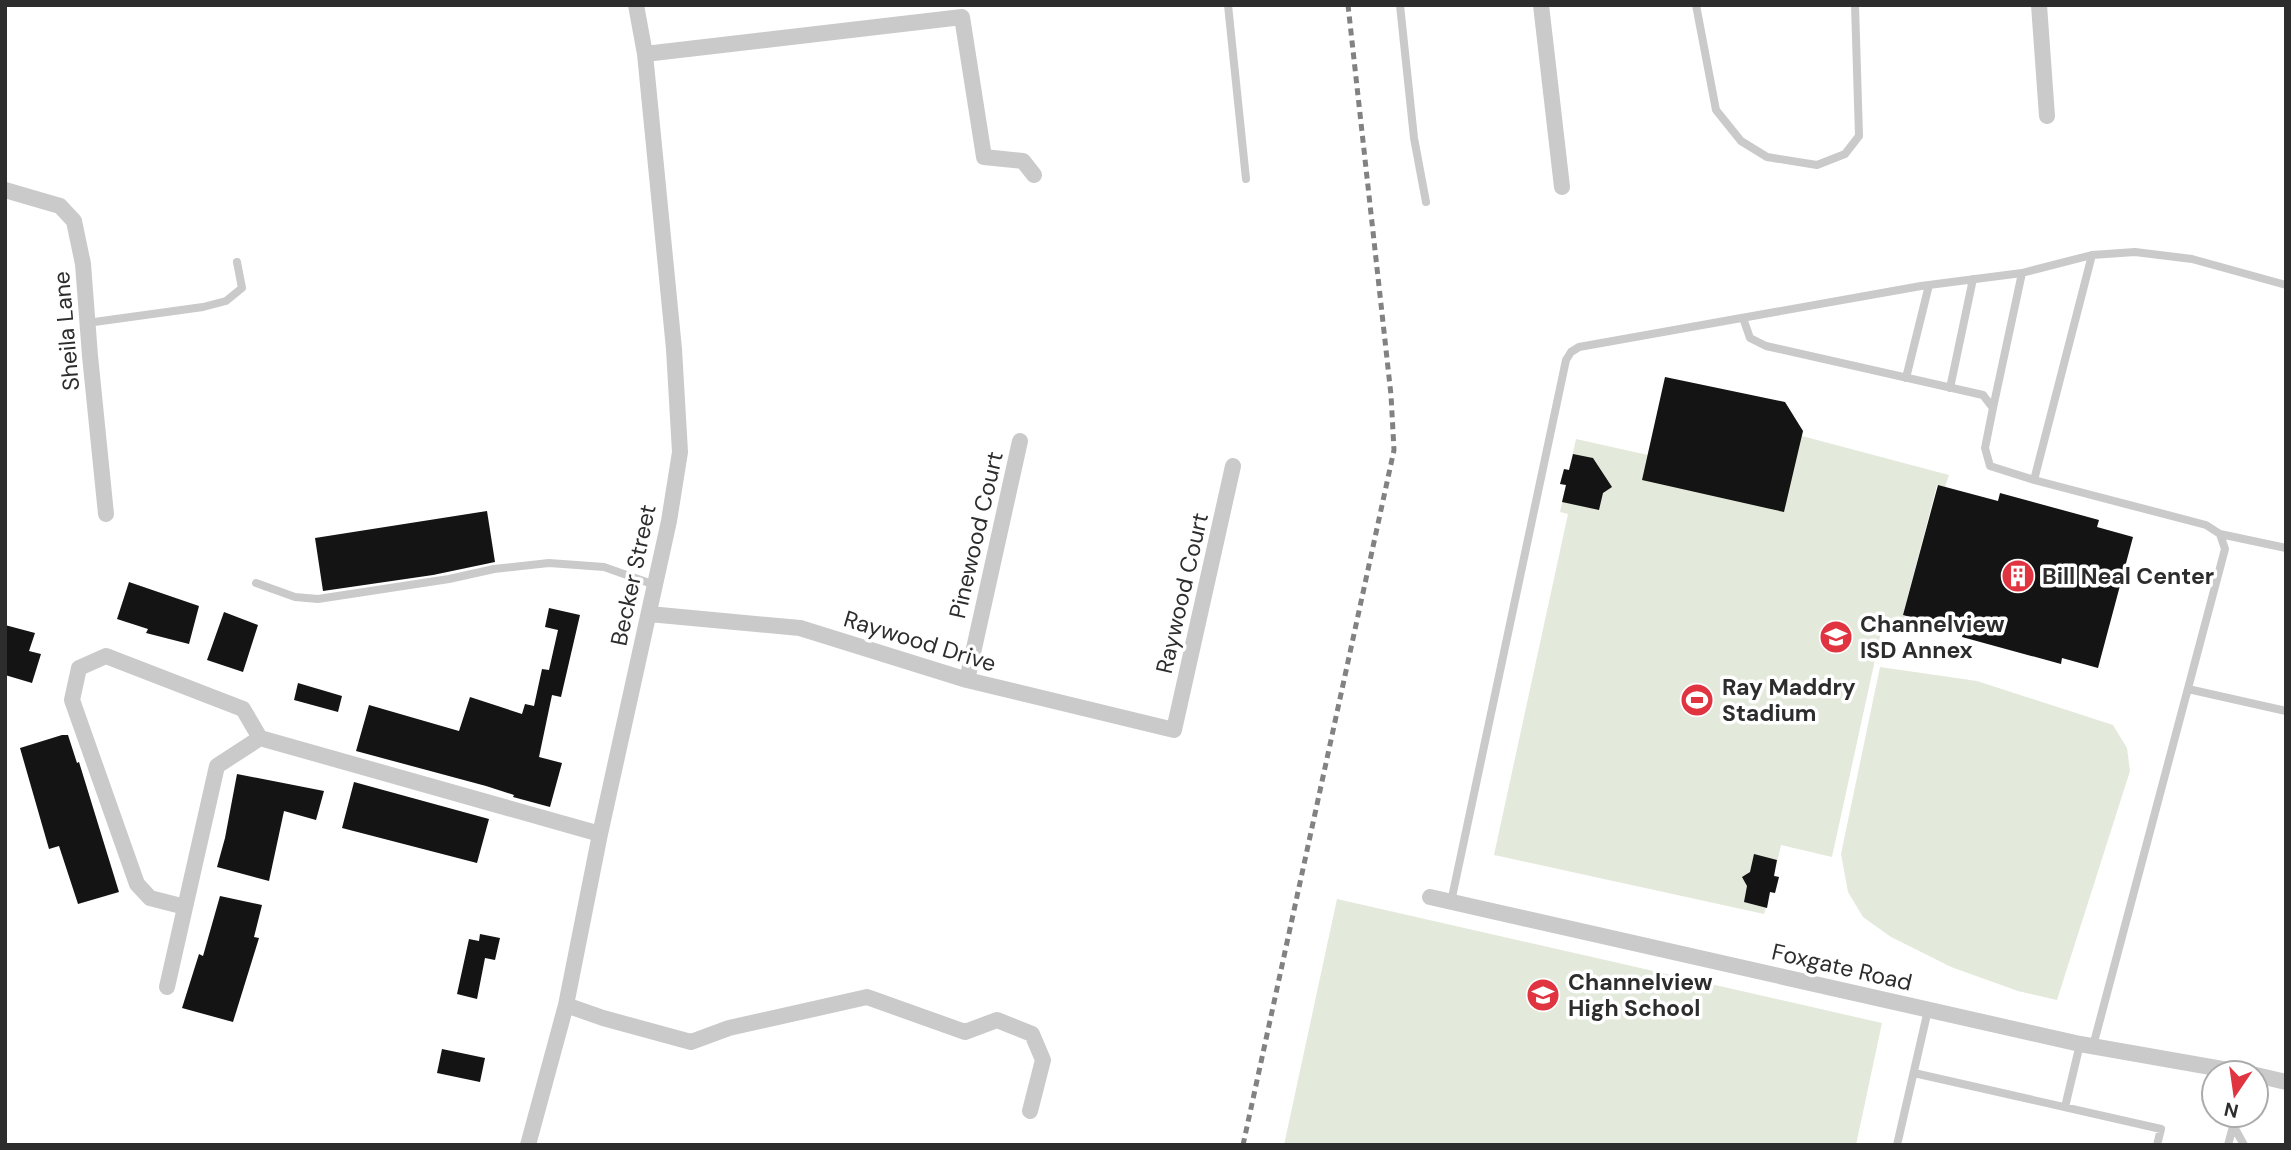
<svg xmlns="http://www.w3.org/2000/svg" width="2291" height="1150" font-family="'DM Sans',sans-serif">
	<rect width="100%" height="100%" fill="#fff"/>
	<!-- green -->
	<path fill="#e3eadb" d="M1785 402 1803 431 1802 436 1949 475 1945 487 1937 485 1903 615 1912 618 1909 629 1883 623 1832 857 1781 845 1774 875 1779 877 1775 893 1770 892 1764 914 1494 855 1568 514 1560 512 1566 485 1560 484 1564 469 1569 470 1576 439 1648 455Z
		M1880 667 1977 681 2113 725 2127 748 2130 771 2057 1000 2018 991 1951 967 1891 937 1863 917 1848 892 1841 854Z
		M1337 899 1882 1023 1856 1145H1284Z"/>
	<!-- building -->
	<path fill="#141414" d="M1665 377 1785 402 1803 431 1784 512 1642 480Z
		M1573 454 1593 458 1612 487 1603 493 1599 510 1562 502 1566 485 1560 484 1564 469 1569 470Z
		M1938 485 1998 501 2000 493 2099 520 2097 527 2133 537 2098 668 2062 658 2061 664 1962 637 1963 632 1903 615Z
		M487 511 495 562 433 575 323 591 315 538Z
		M129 582 199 606 189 644 146 633 148 629 117 619Z
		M549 608 580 615 561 697 552 695 539 757 562 763 550 807 513 797 514 795 486 786 356 751 369 705 459 731 470 697 522 714 525 704 534 706 542 669 549 670 558 630 545 627Z
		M224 612 258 625 243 672 207 660Z
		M5 625 35 633 29 651 41 654 32 683 5 675Z
		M298 683 342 696 338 712 294 700Z
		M62 735H68L77 763 79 762 119 892 78 904 59 846 49 849 20 748Z
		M237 774 324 791 316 820 284 811 269 881 217 867 225 838Z
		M354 782 489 819 477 863 342 828Z
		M1754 854 1777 860 1774 876 1779 877 1775 893 1770 892 1767 908 1744 902 1747 886 1742 877 1750 872Z
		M220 896 262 905 254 937 259 938 233 1022 182 1008 199 954 203 956Z
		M480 934 500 938 495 960 485 958 477 999 457 994 469 939 479 941Z
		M442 1049 485 1058 480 1082 437 1073Z"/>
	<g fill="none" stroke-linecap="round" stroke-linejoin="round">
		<!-- service -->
		<path stroke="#cacaca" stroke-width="8" d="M1228 5 1246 179
			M1400 5 1414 138 1426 202
			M1696 5 1716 110 1741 141 1767 157 1817 165 1845 154 1859 136 1855 5
			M2092 255 2034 480 2206 525 2220 534 2225 549 2093 1046
			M1743 318 1750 338 1766 346 1983 395 1993 408 1985 448 1990 466 2034 480
			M87 323 203 307 226 301 242 288 237 262
			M1906 378 1929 285
			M1950 388 1973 279
			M1993 408 2022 273
			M2220 534 2286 548
			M256 583 295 597 318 599 449 579 494 569 549 563 604 567 655 585
			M2188 689 2286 711
			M1451 902 1566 360 1571 352 1579 347 1921 286 2022 273 2092 255 2135 252 2192 259 2286 285
			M1914 1073 2161 1129 2157 1145
			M2065 1107 2080 1044
			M2233 1125 2244 1145
			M1897 1145 1928 1010
			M2228 1145 2236 1115"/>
		<!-- minor -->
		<path stroke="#cacaca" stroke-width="16" d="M1541 5 1562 187
			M2039 5 2047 116
			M645 54 962 17 984 157 1023 161 1034 175
			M5 190 60 206 74 221 83 264 90 356 106 514
			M649 614 800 628 967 680 1174 730 1233 466
			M967 680 1020 441
			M1430 897 2080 1044 2245 1073
			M185 907 150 898 137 884 72 700 79 668 106 656 243 709 260 738
			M167 987 217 766 260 738 600 834
			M566 1005 603 1018 691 1042 729 1028 867 997 965 1032 997 1020 1032 1034 1043 1060 1030 1111
			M2256 1075 2286 1082
			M528 1145 566 1005 600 834 669 521 680 452 674 349 645 54 636 5"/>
		<!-- rail -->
		<path stroke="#828282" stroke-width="5" stroke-dasharray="7 5" stroke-linecap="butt" d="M1243 1145 1394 450 1391 395 1348 5"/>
	</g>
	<!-- icons -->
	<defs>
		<symbol id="building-disc" viewBox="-11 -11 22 22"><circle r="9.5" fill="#e03440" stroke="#fff"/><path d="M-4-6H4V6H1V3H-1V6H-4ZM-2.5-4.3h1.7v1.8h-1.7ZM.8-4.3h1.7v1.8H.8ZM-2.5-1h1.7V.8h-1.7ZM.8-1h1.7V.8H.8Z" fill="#fff"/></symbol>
		<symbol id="school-disc" viewBox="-11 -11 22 22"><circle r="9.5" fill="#e03440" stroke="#fff"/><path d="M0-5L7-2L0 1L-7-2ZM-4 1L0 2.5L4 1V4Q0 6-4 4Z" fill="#fff"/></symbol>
		<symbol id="stadium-disc" viewBox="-11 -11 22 22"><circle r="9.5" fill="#e03440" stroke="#fff"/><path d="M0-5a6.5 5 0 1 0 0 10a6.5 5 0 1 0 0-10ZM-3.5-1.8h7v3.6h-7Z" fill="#fff"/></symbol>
	</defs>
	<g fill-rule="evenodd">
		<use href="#building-disc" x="1999" y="557" width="38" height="38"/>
		<use href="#school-disc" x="1817" y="618" width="38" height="38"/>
		<use href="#stadium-disc" x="1678" y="681" width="38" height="38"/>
		<use href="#school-disc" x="1524" y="976" width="38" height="38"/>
	</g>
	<g text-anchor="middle" stroke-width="7" stroke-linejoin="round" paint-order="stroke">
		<!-- street labels -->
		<g font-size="23" fill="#2d2d2d" stroke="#fff">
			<text transform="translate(66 331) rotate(-95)" y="8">Sheila Lane</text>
			<text transform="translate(976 535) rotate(-77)" y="8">Pinewood Court</text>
			<text transform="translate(633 575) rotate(-78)" y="8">Becker Street</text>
			<text transform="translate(1182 593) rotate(-77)" y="8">Raywood Court</text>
			<text transform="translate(920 641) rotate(17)" y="8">Raywood Drive</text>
			<text transform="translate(1842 967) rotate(13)" y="8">Foxgate Road</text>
		</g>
		<!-- poi labels -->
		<g font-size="23" font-weight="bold" fill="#2d2d2d" stroke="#fff" text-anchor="start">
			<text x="2042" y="584">Bill Neal Center</text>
			<text x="1860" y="632">Channelview<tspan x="1860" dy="26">ISD Annex</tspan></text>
			<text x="1722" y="695">Ray Maddry<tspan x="1722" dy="26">Stadium</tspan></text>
			<text x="1568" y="990">Channelview<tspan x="1568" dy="26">High School</tspan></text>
		</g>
	</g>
	<!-- border -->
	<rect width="2291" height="1150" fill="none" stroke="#2d2d2d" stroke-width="14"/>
	<!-- north arrow -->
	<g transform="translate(2235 1094) rotate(193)"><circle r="33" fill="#ffffff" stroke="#ababab" stroke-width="2"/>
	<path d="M0-5L12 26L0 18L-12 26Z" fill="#e03440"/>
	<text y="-10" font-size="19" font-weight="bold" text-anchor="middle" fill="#2d2d2d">N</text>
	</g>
</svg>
